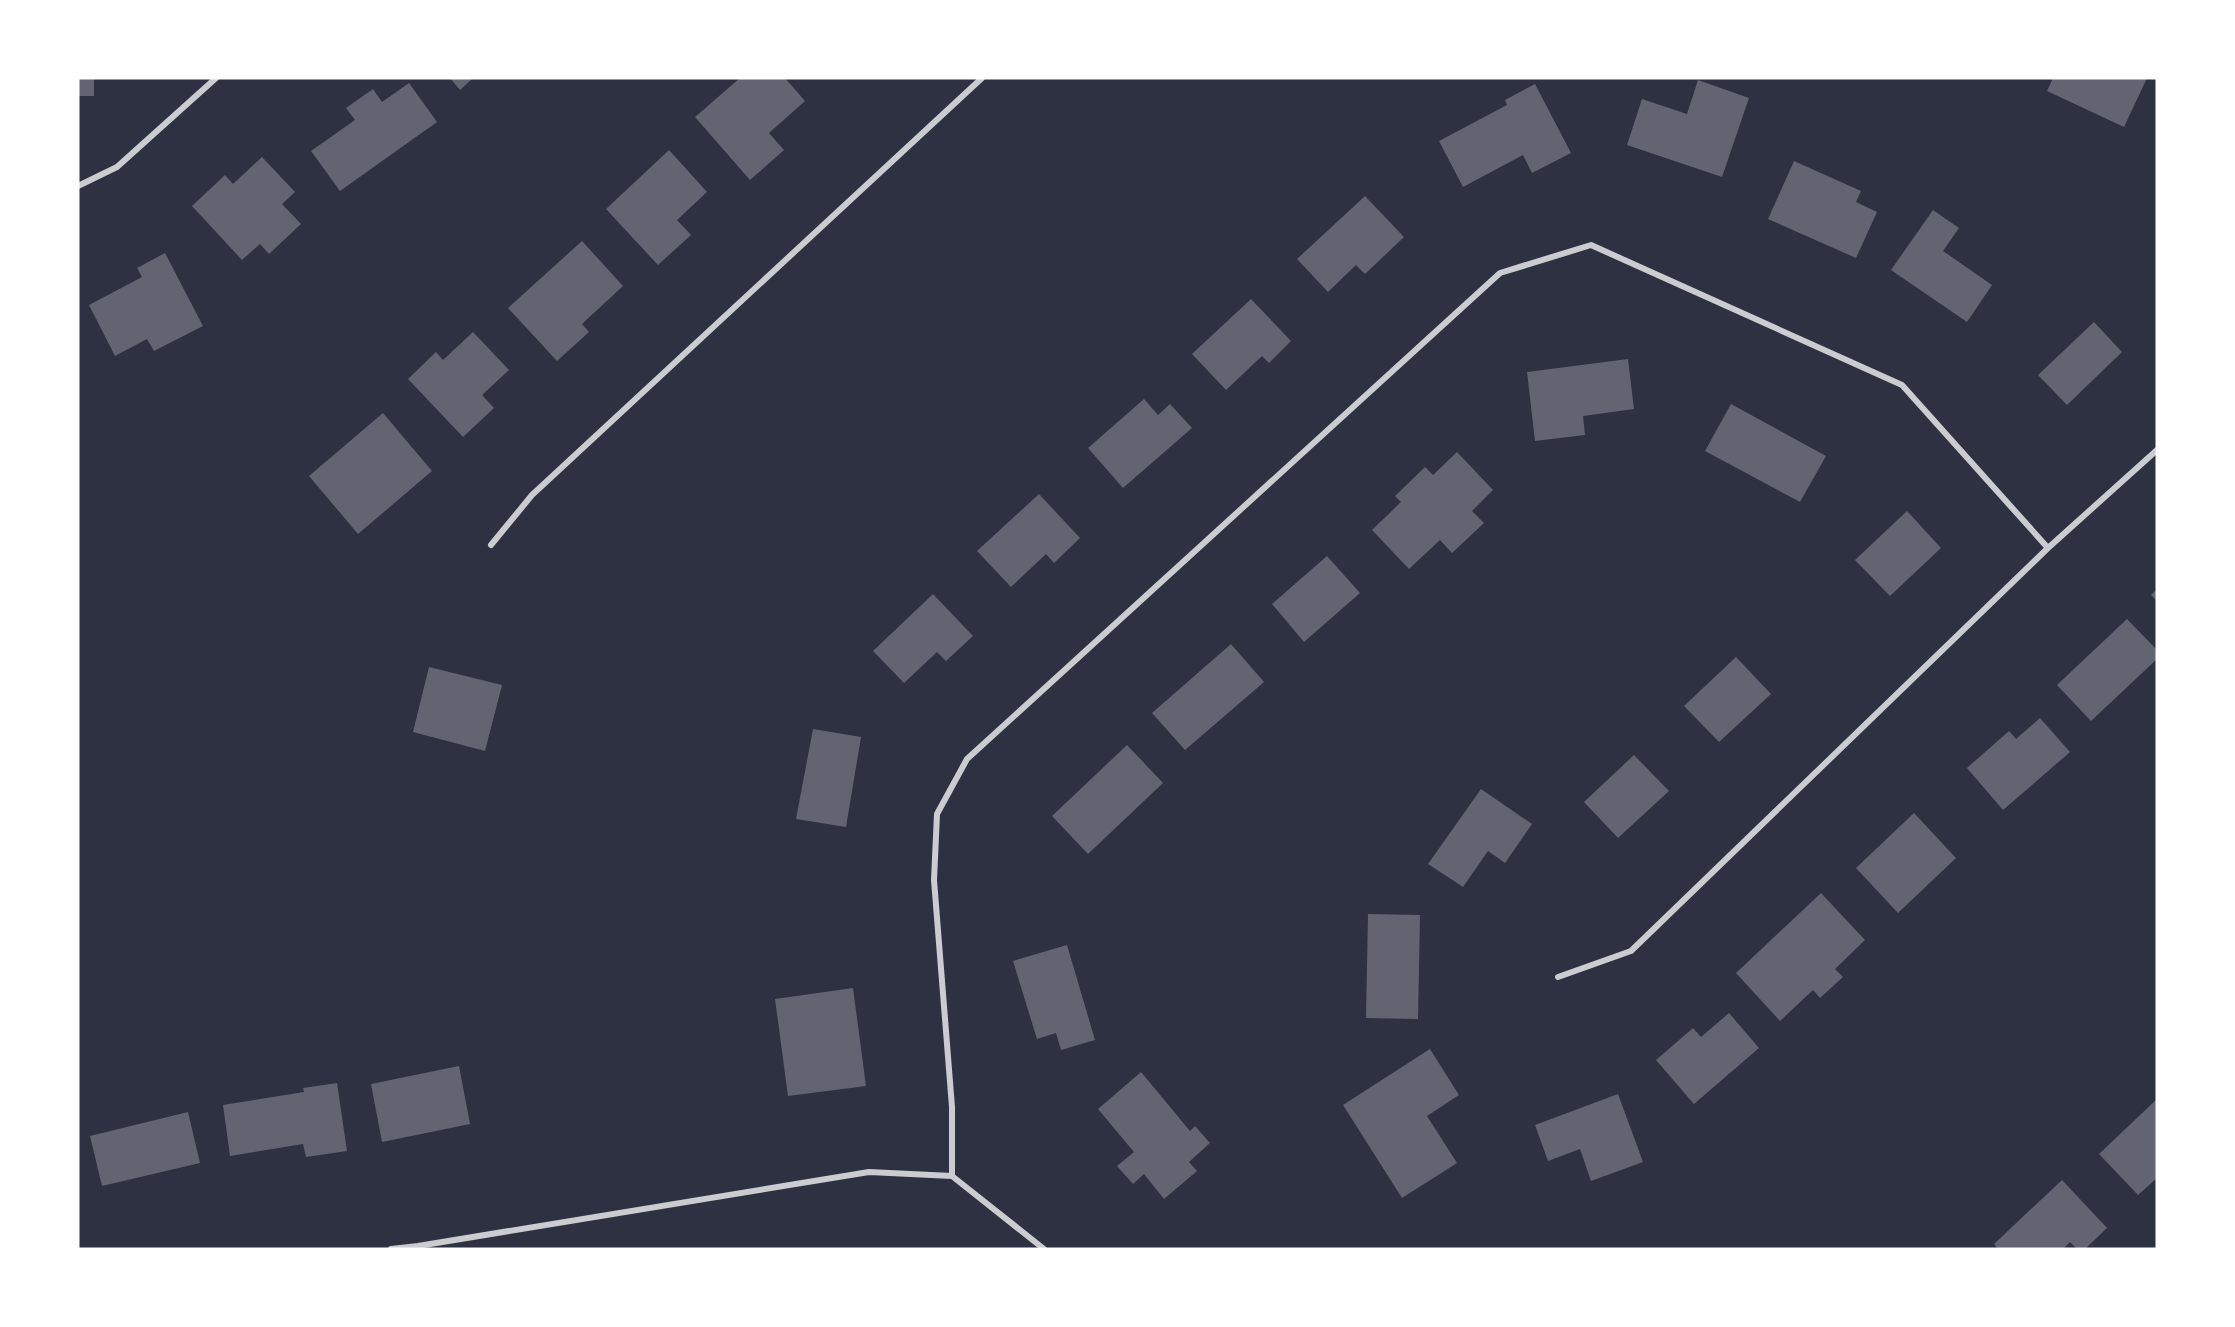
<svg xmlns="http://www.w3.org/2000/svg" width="2235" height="1327" font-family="Cabin,sans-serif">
	<rect width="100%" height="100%" fill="#2d3142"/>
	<!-- building -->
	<path fill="#626471" d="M78 78H94V96H78Z
		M450 78H473L460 90Z
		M740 78H785L805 101 769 133 784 150 750 180 695 117Z
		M2053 78H2147L2124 127 2047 91Z
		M1698 80 1749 98 1722 177 1627 145 1642 99 1687 114Z
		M409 83 437 122 340 191 311 151 355 120 346 108 373 89 382 102Z
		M1535 84 1571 153 1532 173 1523 155 1463 187 1439 141 1507 105 1505 100Z
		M669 150 707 192 677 220 691 235 658 265 606 209Z
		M262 157 295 192 282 204 301 224 269 254 260 244 242 260 192 206 225 175 233 184Z
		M1794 161 1861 191 1856 202 1877 212 1856 258 1768 219Z
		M1365 196 1404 237 1365 274 1356 265 1328 292 1297 259Z
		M1933 210 1959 228 1943 251 1992 285 1967 322 1891 270Z
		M582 241 623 286 582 324 589 332 557 361 508 308Z
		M165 253 203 326 154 351 147 339 115 356 89 305 142 277 137 268Z
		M1251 299 1291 341 1269 363 1262 356 1226 390 1192 354Z
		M2094 322 2122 352 2067 405 2038 375Z
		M473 332 509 370 482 395 494 408 463 437 408 379 436 352 443 360Z
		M1628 359 1634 409 1583 416 1585 435 1535 441 1527 372Z
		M1144 399 1158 415 1170 404 1192 428 1123 488 1088 448Z
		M1731 404 1826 456 1800 502 1705 451Z
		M383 413 432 471 358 534 309 476Z
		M1457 452 1493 490 1472 511 1484 523 1452 553 1440 540 1409 569 1372 530 1401 502 1395 496 1425 467 1433 475Z
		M1039 494 1080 538 1054 563 1046 554 1011 587 977 551Z
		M1907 511 1941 548 1890 596 1855 560Z
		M1327 556 1360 593 1304 642 1272 604Z
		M2157 589V601L2151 595Z
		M933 594 973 636 946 661 937 652 904 683 873 651Z
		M2127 619 2157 650V659L2091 721 2057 685Z
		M1231 644 1264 682 1185 750 1152 713Z
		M1736 657 1771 694 1719 742 1684 706Z
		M429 667 502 685 485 751 413 732Z
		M2040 718 2070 752 2003 810 1967 768 2009 731 2016 739Z
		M813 729 861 737 846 827 796 819Z
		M1127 745 1163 783 1088 854 1052 816Z
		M1634 755 1669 791 1618 838 1584 802Z
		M1481 789 1532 824 1505 863 1488 851 1463 887 1428 864Z
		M1914 813 1956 858 1898 913 1856 868Z
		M1821 893 1865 940 1835 969 1843 977 1820 998 1813 990 1780 1021 1736 973Z
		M1368 914 1420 915 1418 1019 1366 1018Z
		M1067 945 1095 1040 1061 1050 1056 1033 1037 1039 1013 961Z
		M853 988 866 1086 788 1096 775 999Z
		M1729 1013 1759 1048 1694 1104 1656 1060 1693 1028 1701 1037Z
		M1430 1049 1459 1095 1427 1116 1457 1163 1402 1198 1343 1105Z
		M459 1066 470 1124 382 1142 371 1084Z
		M1141 1072 1190 1131 1195 1126 1210 1143 1189 1162 1197 1171 1164 1199 1144 1174 1133 1184 1117 1166 1134 1152 1098 1109Z
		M337 1083 347 1151 306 1157 303 1144 230 1156 223 1105 304 1092 303 1088Z
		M1618 1094 1643 1162 1591 1181 1580 1149 1548 1161 1535 1125Z
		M2157 1099V1178L2138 1195 2099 1154Z
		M188 1112 200 1163 102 1186 90 1136Z
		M2062 1180 2107 1228 2085 1249H2077L2070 1242 2063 1249H1998L1994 1244Z"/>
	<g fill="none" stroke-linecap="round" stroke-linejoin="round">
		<!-- minor -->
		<path stroke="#caccd0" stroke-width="6" d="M78 186 117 167 216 78
			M491 545 532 495 982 78
			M1558 977 1631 951 2048 548 2157 450
			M952 1176V1107L934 880 937 814 967 759 1500 273 1591 245 1902 385 2048 548
			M952 1176 1044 1249
			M391 1249 418 1246 869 1172 952 1176"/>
	</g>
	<!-- border -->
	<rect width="2235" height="1327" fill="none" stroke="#ffffff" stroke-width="159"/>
</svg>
